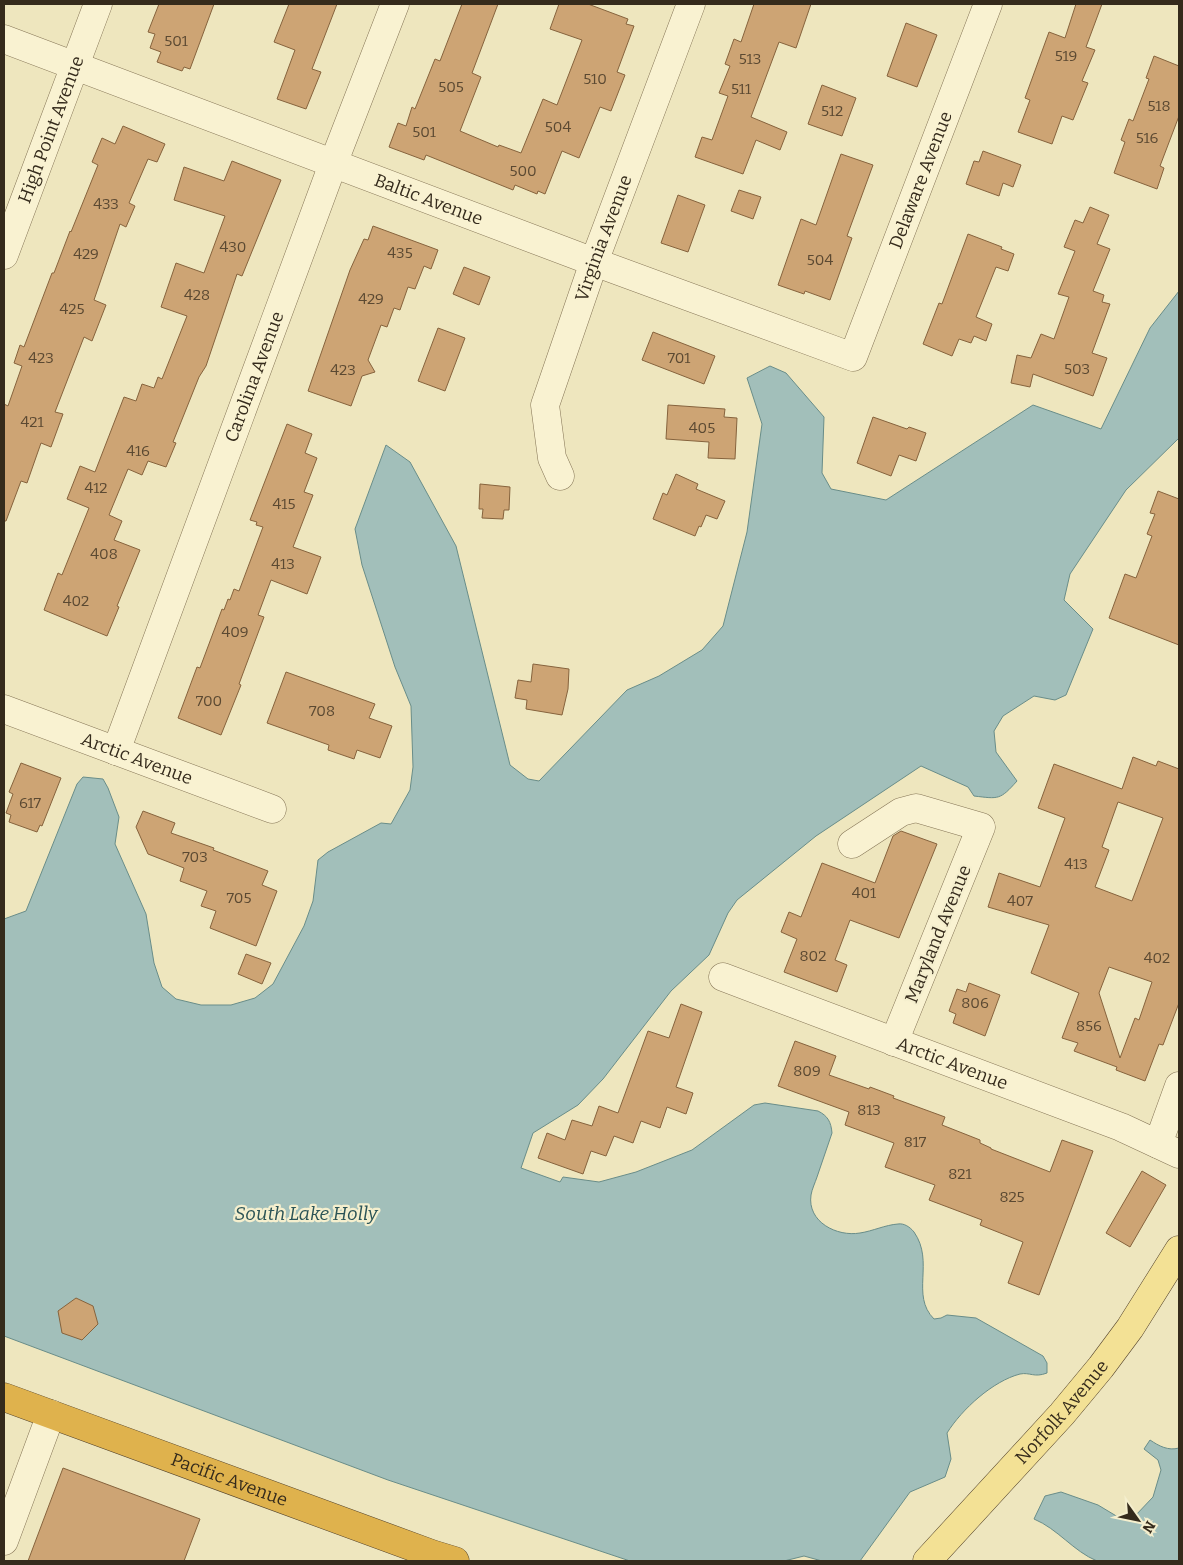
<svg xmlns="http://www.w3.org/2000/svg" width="1183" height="1565" font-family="Bitter,serif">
	<rect width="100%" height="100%" fill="#eee6be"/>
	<!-- water -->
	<path fill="#a2bfba" stroke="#698d89" d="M1179 291V438L1126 490 1070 574 1064 600 1093 629 1066 695 1055 700 1034 696 1003 716 994 731 996 752 1017 781C1000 800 999 799 974 796L968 787 921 766 816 836 737 900 728 913 709 955 671 991 603 1079 578 1105 533 1133 521 1168 560 1182 563 1177 599 1182 636 1172 692 1150 754 1105 765 1103 818 1111C828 1116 831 1122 832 1133 827 1148 822 1162 817 1177 815 1183 812 1189 811 1195 807 1222 837 1237 860 1233 873 1231 885 1225 898 1224 904 1223 910 1227 914 1232 935 1262 910 1295 934 1319L941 1318 947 1315 976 1318 1043 1356 1047 1363V1373C1034 1378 1030 1372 1020 1374 993 1381 962 1409 947 1433L951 1459 945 1477 910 1492 860 1561H822L804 1556 784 1561H630L388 1480 4 1336V919L26 911 77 784 83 777 103 779 108 788 119 817 115 844 146 914 154 963 162 987 176 999 201 1005H231L255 998 273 984 304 926 313 901 318 860 328 852 381 823 391 824 410 790 413 767 411 706 395 667 362 565 355 529 386 445 410 462 456 546 510 765 528 779 539 781 627 690 659 676 702 650 723 626 747 532 762 424 747 378 770 366 786 373 824 417 822 473 831 489 886 500 1033 405 1101 429 1150 328Z
		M1150 1440C1159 1446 1168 1451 1179 1448V1561H1097C1073 1551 1058 1529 1034 1519L1045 1496 1061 1492 1098 1505 1118 1517 1135 1516 1153 1497 1161 1470 1158 1460 1144 1449Z"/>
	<!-- building -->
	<path fill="#cda474" stroke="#86633d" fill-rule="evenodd" d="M159 4H214L190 69 184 67 182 71 157 62 161 52 150 48 155 34 148 32Z
		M289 4H337L312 69 321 72 306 109 277 99 295 50 274 42Z
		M462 4H498L472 73 481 77 460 131 498 147 499 145 521 153 543 99 557 105 582 40 550 29 559 4H588L628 19 626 24 634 26 617 72 625 75 611 111 600 107 579 158 562 151 545 194 538 191 537 194 515 185 513 190 426 155 424 160 389 147 398 123 406 126 412 107 415 109 435 59 440 61Z
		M754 4H811L796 48 779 42 751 117 787 132 780 150 756 140 743 174 695 157 702 137 712 140 728 96 719 93 730 66 725 64 734 39 741 42Z
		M1076 4H1102L1086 47 1095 50 1082 81 1088 83 1073 120 1062 116 1052 144 1018 132 1030 100 1025 98 1049 32 1065 38Z
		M906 23 937 35 917 87 887 76Z
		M1154 56 1179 66V116L1160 166 1164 168 1157 189 1114 173 1125 142 1121 140 1129 119 1133 121 1149 79 1146 78Z
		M822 85 856 98 842 136 808 124Z
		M123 126 165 144 157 162 148 159 129 203 135 206 126 227 120 224 94 300 106 305 92 341 84 337 55 412 63 414 51 447 41 443 27 483 21 481 6 521H4V404L8 406 22 366 14 363 20 345 24 347 52 273H54L70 231 71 232 98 165 92 162 102 138 115 144Z
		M983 151 1021 165 1013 187 1003 183 999 196 966 184 974 161 979 162Z
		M841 154 873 165 847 236 852 238 830 300 805 291 804 294 778 285 801 219 816 225Z
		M232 161 281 180 242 276 237 274 206 366 199 377 173 442 176 443 166 467 148 461 142 475 128 469 109 515 122 521 114 540 140 550 117 606 119 607 107 636 44 610 58 573 62 575 89 508 67 499 80 466 95 472 124 397 136 401 142 384 154 388 158 377 162 379 187 316 161 307 176 263 204 273 225 216 174 200 184 167 224 181Z
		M739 190 761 197 753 219 731 211Z
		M678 195 705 205 688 252 661 243Z
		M1090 207 1109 215 1097 244 1110 249 1093 291 1104 295 1102 302 1110 304 1092 353 1107 358 1093 396 1033 374 1030 387 1011 383 1017 355 1031 358 1041 334 1054 339 1069 297 1058 294 1075 251 1064 247 1075 220 1083 223Z
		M373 226 438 250 431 269 424 266 415 289 408 287 400 310 394 308 387 327 381 325 368 360 375 372 362 376 351 406 308 391 350 270 364 239 368 240Z
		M968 234 1002 247 1001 249 1014 254 1008 271 996 267 976 317 992 324 986 341 974 336 971 343 959 339 952 356 923 344 939 303 942 304Z
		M464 267 490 277 479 305 453 294Z
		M438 328 465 338 445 391 418 381Z
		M653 332 715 356 704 384 642 360Z
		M668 405 725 409 724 417 737 418 735 459 708 458 709 442 666 439Z
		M873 417 907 429 909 427 926 433 916 461 899 455 891 476 857 463Z
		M287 424 312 434 305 453 317 458 304 492 313 495 293 547 321 557 307 594 271 580 258 615 264 617 239 684 241 685 221 735 178 718 197 667 200 668 222 609 224 610 228 599 230 600 234 589 239 591 263 527 256 525 257 522 250 520Z
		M676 474 698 484 696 489 725 501 717 519 706 515 701 527 699 526 695 536 653 519 663 493 667 495Z
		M480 484 510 487 509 510H504L503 519 482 518 483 509H479Z
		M1158 491 1179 499V645L1109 618 1125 574 1136 578 1152 536 1147 534 1155 514 1150 513Z
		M533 664 569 669 568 689 562 715 526 709 527 700 515 698 518 680 531 682Z
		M286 672 375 704 369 718 392 726 380 758 357 750 354 759 328 750 329 745 267 723Z
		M1133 757 1156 766 1158 761 1179 769V1003L1163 1045 1159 1044 1145 1081 1116 1070 1117 1067 1074 1051 1078 1043 1062 1038 1079 993 1031 973 1049 925 988 907 999 873 1040 887 1065 818 1038 808 1054 764 1122 789ZM1118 802 1163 818 1132 901 1095 887 1109 850 1102 847ZM1109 967 1152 982 1139 1020 1135 1018 1120 1058 1099 993Z
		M21 763 61 778 42 826 40 825 37 832 9 822 11 815 6 813 13 794 9 792Z
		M143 811 175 823 171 833 214 848 213 850 268 871 262 885 277 891 256 946 210 928 216 911 201 906 207 891 180 881 184 868 148 854 136 827Z
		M901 831 937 844 899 938 850 920 835 960 847 965 837 992 784 972 797 939 781 932 789 912 801 917 822 863 875 883 893 836Z
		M246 954 271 963 262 984 238 974Z
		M969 983 1000 995 985 1036 953 1023 956 1014 949 1011 957 989 966 992Z
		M681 1004 702 1012 676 1087 693 1093 686 1114 667 1107 660 1128 641 1121 633 1143 614 1136 606 1156 591 1151 583 1174 538 1158 547 1133 565 1140 572 1120 592 1126 599 1106 618 1113 648 1031 669 1038Z
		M795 1041 836 1056 829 1075 869 1089 870 1087 894 1096 893 1098 945 1117 942 1125 980 1140V1143L991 1148V1149L1050 1172 1062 1140 1093 1151 1039 1295 1008 1283 1023 1242 980 1225 982 1220 929 1200 935 1185 885 1167 894 1143 845 1125 849 1112 778 1086Z
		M1142 1171 1166 1185 1130 1247 1106 1233Z
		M76 1298 93 1306 98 1324 82 1340 62 1333 58 1311Z
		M63 1468 200 1519 184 1561H28Z"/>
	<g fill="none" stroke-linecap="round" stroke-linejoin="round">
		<defs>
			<g id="minor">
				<path id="s1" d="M4 39 594 262 853 357 988 4"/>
				<path id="s2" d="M4 255 98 4"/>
				<path id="s3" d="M560 476 552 458 545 405 594 262 691 4"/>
				<path id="s4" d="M4 709 272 809"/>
				<path id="s5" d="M116 751 333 164 395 4"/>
				<path d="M852 844 901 812 916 808 981 827 894 1042"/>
				<path id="s6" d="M723 977 1121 1127 1179 1154"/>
				<path d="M1158 1144 1179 1086"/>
				<path d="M4 1541 51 1414"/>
			</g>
			<g id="major">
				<path id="s7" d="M927 1561 1062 1414 1101 1367 1130 1328 1179 1250"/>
			</g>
			<g id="highway">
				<path id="s8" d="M4 1397 432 1554 455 1561"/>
			</g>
		</defs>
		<!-- minor casing -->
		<use href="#minor" stroke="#867657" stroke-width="29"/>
		<!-- major casing -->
		<use href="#major" stroke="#54432c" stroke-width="29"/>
		<!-- highway casing -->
		<use href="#highway" stroke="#54432c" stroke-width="29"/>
		<!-- minor -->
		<use href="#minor" stroke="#f9f2d1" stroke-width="28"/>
		<!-- major -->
		<use href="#major" stroke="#f3e195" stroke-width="28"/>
		<!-- highway -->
		<use href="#highway" stroke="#dfb24d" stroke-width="28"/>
	</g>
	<g text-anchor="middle" stroke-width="4.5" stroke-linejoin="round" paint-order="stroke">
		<!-- number labels -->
		<g font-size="15" fill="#5b4932">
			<text x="176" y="46">501</text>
			<text x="1066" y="61">519</text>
			<text x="750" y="64">513</text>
			<text x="595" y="84">510</text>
			<text x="451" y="92">505</text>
			<text x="741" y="94">511</text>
			<text x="1159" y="111">518</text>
			<text x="832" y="116">512</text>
			<text x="558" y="132">504</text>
			<text x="424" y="137">501</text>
			<text x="1147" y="143">516</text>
			<text x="523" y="176">500</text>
			<text x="106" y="209">433</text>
			<text x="233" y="252">430</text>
			<text x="400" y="258">435</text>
			<text x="86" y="259">429</text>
			<text x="820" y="265">504</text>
			<text x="197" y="300">428</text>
			<text x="371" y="304">429</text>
			<text x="72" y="314">425</text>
			<text x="41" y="363">423</text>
			<text x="679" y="363">701</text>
			<text x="1077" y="374">503</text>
			<text x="343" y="375">423</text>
			<text x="32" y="427">421</text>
			<text x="702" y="433">405</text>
			<text x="138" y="456">416</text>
			<text x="96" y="493">412</text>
			<text x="284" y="509">415</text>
			<text x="104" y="559">408</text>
			<text x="283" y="569">413</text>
			<text x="76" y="606">402</text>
			<text x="235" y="637">409</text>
			<text x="209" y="706">700</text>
			<text x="322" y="716">708</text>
			<text x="30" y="808">617</text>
			<text x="195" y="862">703</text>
			<text x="1076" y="869">413</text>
			<text x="864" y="898">401</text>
			<text x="239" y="903">705</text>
			<text x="1020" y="906">407</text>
			<text x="813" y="961">802</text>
			<text x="1157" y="963">402</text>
			<text x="975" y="1008">806</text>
			<text x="1089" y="1031">856</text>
			<text x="807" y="1076">809</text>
			<text x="869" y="1115">813</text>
			<text x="915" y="1147">817</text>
			<text x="960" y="1179">821</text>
			<text x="1012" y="1202">825</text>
		</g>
		<!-- street labels -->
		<g font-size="18" fill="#352b1c" stroke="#f5efce">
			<text dy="6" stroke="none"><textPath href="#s2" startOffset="134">High Point Avenue</textPath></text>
			<text dy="6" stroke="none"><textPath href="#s1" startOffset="1096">Delaware Avenue</textPath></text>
			<text dy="6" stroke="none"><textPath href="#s1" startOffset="454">Baltic Avenue</textPath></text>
			<text dy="6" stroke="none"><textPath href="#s3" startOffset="250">Virginia Avenue</textPath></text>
			<text dy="6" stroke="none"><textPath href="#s5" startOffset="399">Carolina Avenue</textPath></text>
			<text dy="6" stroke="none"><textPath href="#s4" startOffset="142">Arctic Avenue</textPath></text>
			<text transform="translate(938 934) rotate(-68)" y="6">Maryland Avenue</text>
			<text dy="6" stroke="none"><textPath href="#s6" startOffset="245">Arctic Avenue</textPath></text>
			<text dy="6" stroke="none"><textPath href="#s7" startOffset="201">Norfolk Avenue</textPath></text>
			<text dy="6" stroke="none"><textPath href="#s8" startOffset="240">Pacific Avenue</textPath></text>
		</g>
		<!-- water labels -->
		<g font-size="19" font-style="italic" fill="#2b5356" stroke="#f5efce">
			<text x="306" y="1220">South Lake Holly</text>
		</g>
	</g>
	<!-- border -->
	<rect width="1183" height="1565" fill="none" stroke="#352b1c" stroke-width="10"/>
	<!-- north arrow -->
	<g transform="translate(1138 1520) rotate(123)" stroke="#f5efce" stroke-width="4" paint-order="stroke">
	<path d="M0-4L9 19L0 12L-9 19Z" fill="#352b1c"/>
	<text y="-8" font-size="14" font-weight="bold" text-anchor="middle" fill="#352b1c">N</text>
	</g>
</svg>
